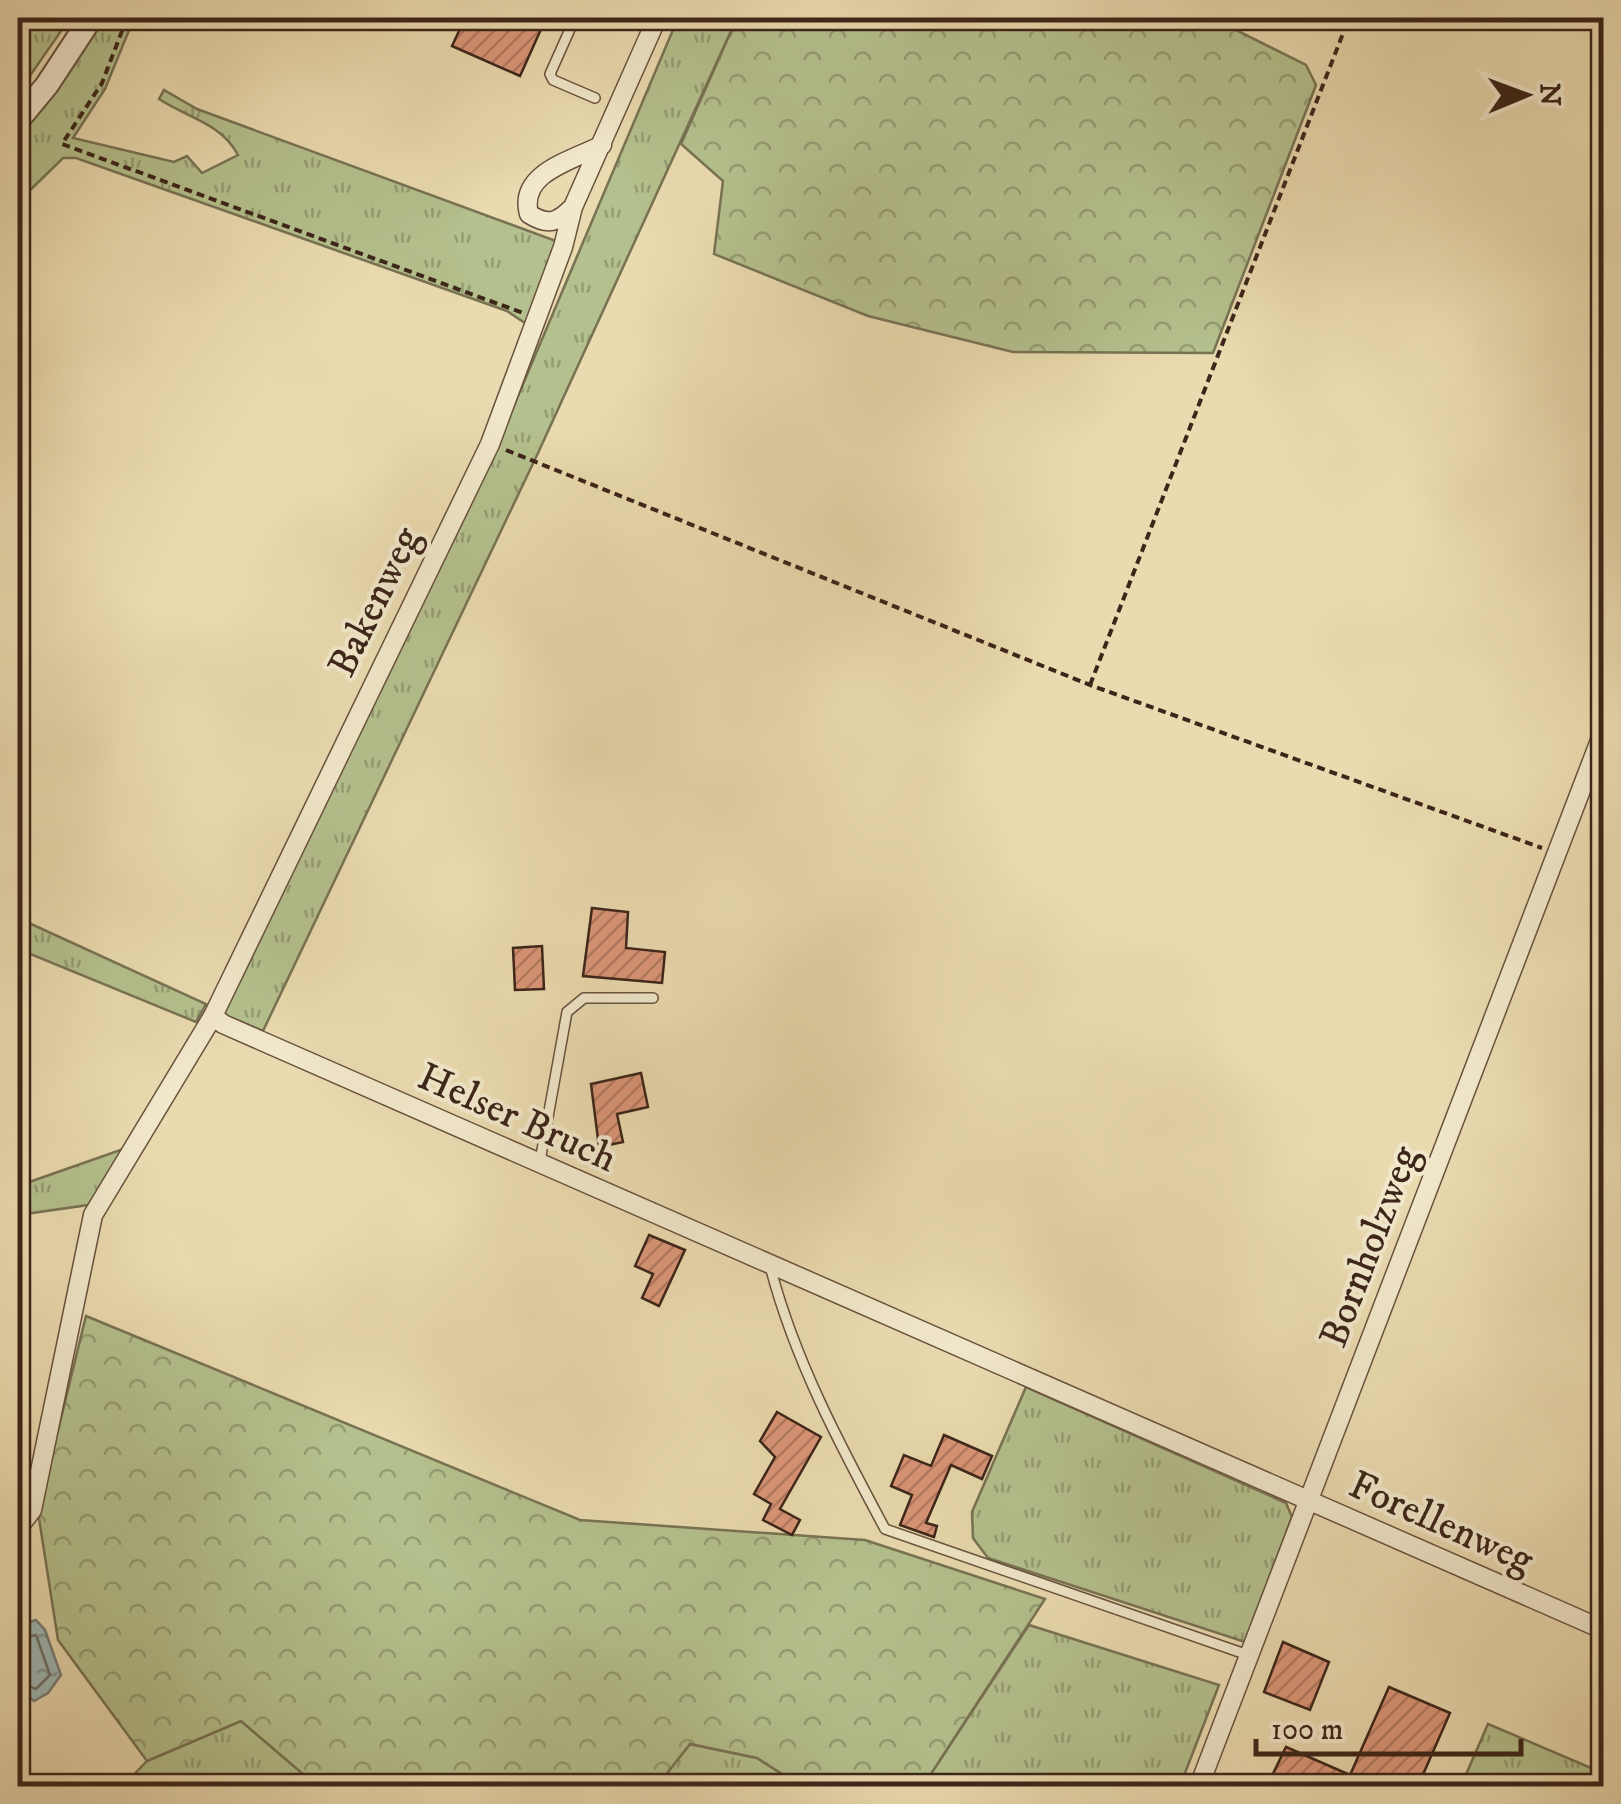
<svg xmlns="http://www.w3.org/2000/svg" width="1621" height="1804" font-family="'IM FELL DW Pica',serif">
	<defs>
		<pattern id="grass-tufts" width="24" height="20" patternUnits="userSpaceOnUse" patternTransform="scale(2.5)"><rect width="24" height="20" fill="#b4c08d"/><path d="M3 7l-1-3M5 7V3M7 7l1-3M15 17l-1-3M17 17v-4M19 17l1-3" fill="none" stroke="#949c72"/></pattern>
		<pattern id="forest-crowns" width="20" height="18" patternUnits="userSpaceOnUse" patternTransform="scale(2.5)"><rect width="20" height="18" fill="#b4c08d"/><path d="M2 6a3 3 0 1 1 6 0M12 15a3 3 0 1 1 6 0" fill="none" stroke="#949c72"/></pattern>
		<pattern id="water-ripples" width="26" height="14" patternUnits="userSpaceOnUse" patternTransform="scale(2.5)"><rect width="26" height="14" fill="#9db8b6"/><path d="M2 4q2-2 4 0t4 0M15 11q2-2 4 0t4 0" fill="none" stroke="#819593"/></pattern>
		<pattern id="building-hatch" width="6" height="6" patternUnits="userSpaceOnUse" patternTransform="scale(2.5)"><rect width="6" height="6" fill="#db9678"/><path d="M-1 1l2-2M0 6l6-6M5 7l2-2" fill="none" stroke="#b37a62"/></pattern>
	</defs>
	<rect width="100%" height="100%" fill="#eadaaf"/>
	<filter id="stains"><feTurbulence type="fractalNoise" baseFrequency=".002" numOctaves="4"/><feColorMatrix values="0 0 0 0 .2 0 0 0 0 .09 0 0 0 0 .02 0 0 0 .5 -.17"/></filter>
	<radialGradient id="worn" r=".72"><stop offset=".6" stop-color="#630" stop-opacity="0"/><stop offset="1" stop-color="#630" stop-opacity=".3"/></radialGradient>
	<!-- grass -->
	<path fill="url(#grass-tufts)" stroke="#787253" stroke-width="2.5" d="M24 18H70L18 93V29Z
		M101 18H134L105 89 73 138 174 162 187 156 202 173 238 155C221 123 188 118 159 99L164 90 197 109 556 241 528 325 507 311 76 158H63L18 202V135L64 80Z
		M678 18H737L538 453 263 1031 222 1014 493 455Z
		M18 918 206 1004 196 1022 18 949Z
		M126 1148 95 1204 18 1215V1186Z
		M1026 1387 1286 1503 1292 1517 1245 1642 988 1558 973 1538 972 1512Z
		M1029 1625 1219 1685 1180 1786H923Z
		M241 1721 317 1786H123L147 1761Z
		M1488 1724 1603 1773V1786H1461Z
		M690 1744 757 1758 801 1786H657Z"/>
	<!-- forest -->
	<path fill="url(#forest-crowns)" stroke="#787253" stroke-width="2.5" d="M737 18H1212L1306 65 1316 85 1213 353 1013 352 868 316 714 254 723 181 681 144Z
		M86 1316 580 1520 865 1540 1045 1599 923 1786H801L757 1758 690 1744 657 1786H317L241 1721 147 1761 58 1640 38 1512Z"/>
	<!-- water -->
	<path fill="url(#water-ripples)" stroke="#767d77" stroke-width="2.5" d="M36 1620 45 1630 61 1675 48 1693 34 1701 18 1688C17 1666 9 1625 36 1620Z"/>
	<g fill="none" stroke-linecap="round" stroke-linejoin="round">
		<!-- shore -->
		<path stroke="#6c6e68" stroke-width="2.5" d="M18 1639 36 1635 50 1675 36 1689 18 1682"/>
	</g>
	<!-- building -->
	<path fill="url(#building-hatch)" stroke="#3c2519" stroke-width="2.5" d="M465 18H546L520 76 452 46Z
		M592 908 628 912 626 948 665 952 662 983 583 976Z
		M542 946 544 989 515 990 513 948Z
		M641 1073 648 1107 617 1114 623 1142 599 1147 591 1084Z
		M649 1235 685 1250 659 1306 642 1298 653 1274 635 1266Z
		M777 1412 821 1437 780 1509 800 1520 792 1535 763 1520 771 1504 754 1494 775 1457 760 1441Z
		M944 1435 992 1456 982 1479 951 1465 926 1523 937 1526 934 1537 900 1525 912 1495 891 1486 904 1455 931 1466Z
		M1283 1642 1329 1662 1310 1710 1264 1692Z
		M1389 1687 1450 1713 1418 1786H1267L1286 1747 1350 1775Z"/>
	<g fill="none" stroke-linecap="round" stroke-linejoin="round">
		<defs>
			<path id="service" d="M575 18 550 74 553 80 595 98
				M540 1161 567 1012 584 998H653
				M770 1266C794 1359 840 1445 885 1529L1248 1655"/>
			<path id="minor" d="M602 145C571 161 518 173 529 214 548 226 557 223 573 207L657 18
				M213 1016 223 1024 1604 1630
				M18 1528 32 1510 93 1215 213 1016 490 444 563 247 573 207
				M1199 1786 1604 730"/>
			<path id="tertiary" d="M18 120 47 85 91 18"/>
		</defs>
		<!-- service casing -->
		<use href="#service" stroke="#68523e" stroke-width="12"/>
		<!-- minor casing -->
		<use href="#minor" stroke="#68523e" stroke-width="21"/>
		<!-- tertiary casing -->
		<use href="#tertiary" stroke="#68523e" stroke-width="26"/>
		<!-- path -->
		<path stroke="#3c2519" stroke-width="4" stroke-dasharray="8 5" stroke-linecap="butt" d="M127 18 102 83 62 144 523 313
			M506 450 1090 685 1542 848
			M1090 685 1349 18"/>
		<!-- service -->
		<use href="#service" stroke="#f1e7cb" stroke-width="9"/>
		<!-- minor -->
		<use href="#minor" stroke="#f1e7cb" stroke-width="18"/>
		<!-- tertiary -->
		<use href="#tertiary" stroke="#f1e7cb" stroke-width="22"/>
	</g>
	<g text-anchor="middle" stroke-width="8" stroke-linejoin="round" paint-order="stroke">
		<!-- street labels -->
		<g font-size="40" fill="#3c2519" stroke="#f1e7cb">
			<text transform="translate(373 601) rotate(-64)" y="14">Bakenweg</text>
			<text transform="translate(518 1116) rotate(24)" y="14">Helser Bruch</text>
			<text transform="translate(1368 1246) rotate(-69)" y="14">Bornholzweg</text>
			<text transform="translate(1442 1521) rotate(24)" y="14">Forellenweg</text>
		</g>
	</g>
	<!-- margin -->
	<rect width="1621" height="1804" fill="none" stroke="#eadaaf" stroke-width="60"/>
	<rect x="20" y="20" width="1581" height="1764" fill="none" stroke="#3c2519" stroke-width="5"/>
	<rect x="30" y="30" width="1561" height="1744" fill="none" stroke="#3c2519" stroke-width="2.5"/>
	<!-- north arrow -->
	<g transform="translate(1526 95) rotate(89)" stroke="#f1e7cb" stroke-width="8" paint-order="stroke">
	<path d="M0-8L18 38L0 25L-18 38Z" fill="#3c2519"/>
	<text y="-15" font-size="28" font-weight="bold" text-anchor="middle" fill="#3c2519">N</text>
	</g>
	<!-- scale -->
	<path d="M1256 1739v15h265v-15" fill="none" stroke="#3c2519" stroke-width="5"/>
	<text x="1271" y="1739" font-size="30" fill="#3c2519" stroke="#f1e7cb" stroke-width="8" paint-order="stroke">100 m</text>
	<rect width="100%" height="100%" filter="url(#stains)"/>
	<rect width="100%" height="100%" fill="url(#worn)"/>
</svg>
